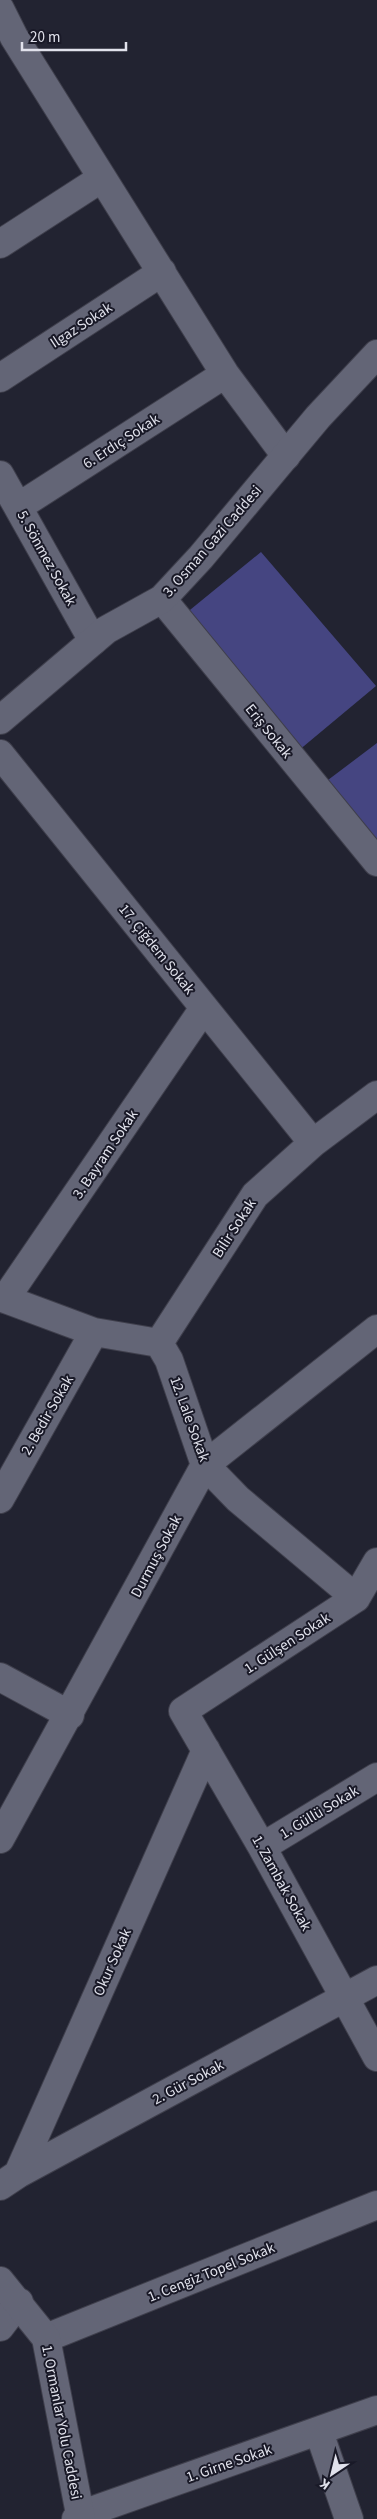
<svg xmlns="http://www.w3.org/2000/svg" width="377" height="2519" font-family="'Source Sans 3',sans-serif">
	<rect width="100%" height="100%" fill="#222331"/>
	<!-- building -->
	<path fill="#454581" d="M261 552 376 686 298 751 185 614Z
		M377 743V843L328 780Z"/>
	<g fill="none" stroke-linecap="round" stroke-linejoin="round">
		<defs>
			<path id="minor" d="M0 9 14 37 225 374 286 456
				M0 244 102 178
				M0 378 162 272
				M0 475 93 641
				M18 507 225 374
				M162 599 377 862
				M0 754 313 1143
				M0 1297 94 1332 159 1343 169 1360 205 1465 238 1499 356 1598
				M5 1299 204 1008
				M159 1343 255 1195 313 1143 377 1095
				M0 1499 94 1332
				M377 1562 356 1598 183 1711 262 1847 377 2057
				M0 1677 70 1715
				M0 1839 205 1465 377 1329
				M262 1847 377 1777
				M18 2174 206 1750
				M0 2186 18 2174 377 1980
				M0 2327 19 2302
				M319 2432 349 2519
				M76 2519 80 2515 377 2410"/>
			<path id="tertiary" d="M46 2338 377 2205"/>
			<path id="secondary" d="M0 720 106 630 162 599 201 557 318 417 377 354
				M0 2281 46 2338 81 2519"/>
		</defs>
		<!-- minor casing -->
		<use href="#minor" stroke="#3f3f4c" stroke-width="30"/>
		<!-- tertiary casing -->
		<use href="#tertiary" stroke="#3f3f4c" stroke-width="30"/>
		<!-- secondary casing -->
		<use href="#secondary" stroke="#3f3f4c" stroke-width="30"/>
		<!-- minor -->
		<use href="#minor" stroke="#636576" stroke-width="28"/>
		<!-- tertiary -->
		<use href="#tertiary" stroke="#636576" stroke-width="28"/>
		<!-- secondary -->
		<use href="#secondary" stroke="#636576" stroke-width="28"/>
	</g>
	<g text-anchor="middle" stroke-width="4" stroke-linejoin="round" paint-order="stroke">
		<!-- street labels -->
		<g font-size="15" fill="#e1e2ec" stroke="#191927">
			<text transform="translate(81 325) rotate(-33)" y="5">Ilgaz Sokak</text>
			<text transform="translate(121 441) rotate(-33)" y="5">6. Erdıç Sokak</text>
			<text transform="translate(212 541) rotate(-49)" y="5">3. Osman Gazi Caddesi</text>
			<text transform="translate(47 558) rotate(61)" y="5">5. Sönmez Sokak</text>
			<text transform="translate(269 731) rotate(51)" y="5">Eriş Sokak</text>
			<text transform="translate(157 949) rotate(51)" y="5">17. Çiğdem Sokak</text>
			<text transform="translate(105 1154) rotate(-56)" y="5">3. Bayram Sokak</text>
			<text transform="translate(234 1228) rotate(-57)" y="5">Bilir Sokak</text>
			<text transform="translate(47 1415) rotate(-60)" y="5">2. Bedir Sokak</text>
			<text transform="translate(190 1419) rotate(70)" y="5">12. Lale Sokak</text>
			<text transform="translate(156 1556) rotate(-62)" y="5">Durmuş Sokak</text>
			<text transform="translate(287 1643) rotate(-33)" y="5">1. Gülşen Sokak</text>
			<text transform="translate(319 1812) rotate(-31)" y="5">1. Güllü Sokak</text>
			<text transform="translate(282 1883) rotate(61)" y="5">1. Zambak Sokak</text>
			<text transform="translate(112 1962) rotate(-66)" y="5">Okur Sokak</text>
			<text transform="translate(188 2082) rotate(-28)" y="5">2. Gür Sokak</text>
			<text transform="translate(211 2272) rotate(-22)" y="5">1. Cengiz Topel Sokak</text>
			<text transform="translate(62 2422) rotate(79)" y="5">1. Ormanlar Yolu Caddesi</text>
			<text transform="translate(229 2463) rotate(-19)" y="5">1. Girne Sokak</text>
		</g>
	</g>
	<!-- north arrow -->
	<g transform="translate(332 2474) rotate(215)" stroke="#191927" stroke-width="4" paint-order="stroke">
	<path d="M0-4L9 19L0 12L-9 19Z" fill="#e1e2ec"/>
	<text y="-8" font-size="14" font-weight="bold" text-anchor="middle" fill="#e1e2ec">K</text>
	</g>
	<!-- scale -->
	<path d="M22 42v8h104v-8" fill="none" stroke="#e1e2ec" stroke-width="2.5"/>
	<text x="30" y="42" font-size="15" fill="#e1e2ec" stroke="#191927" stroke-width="4" paint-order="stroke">20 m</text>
</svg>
